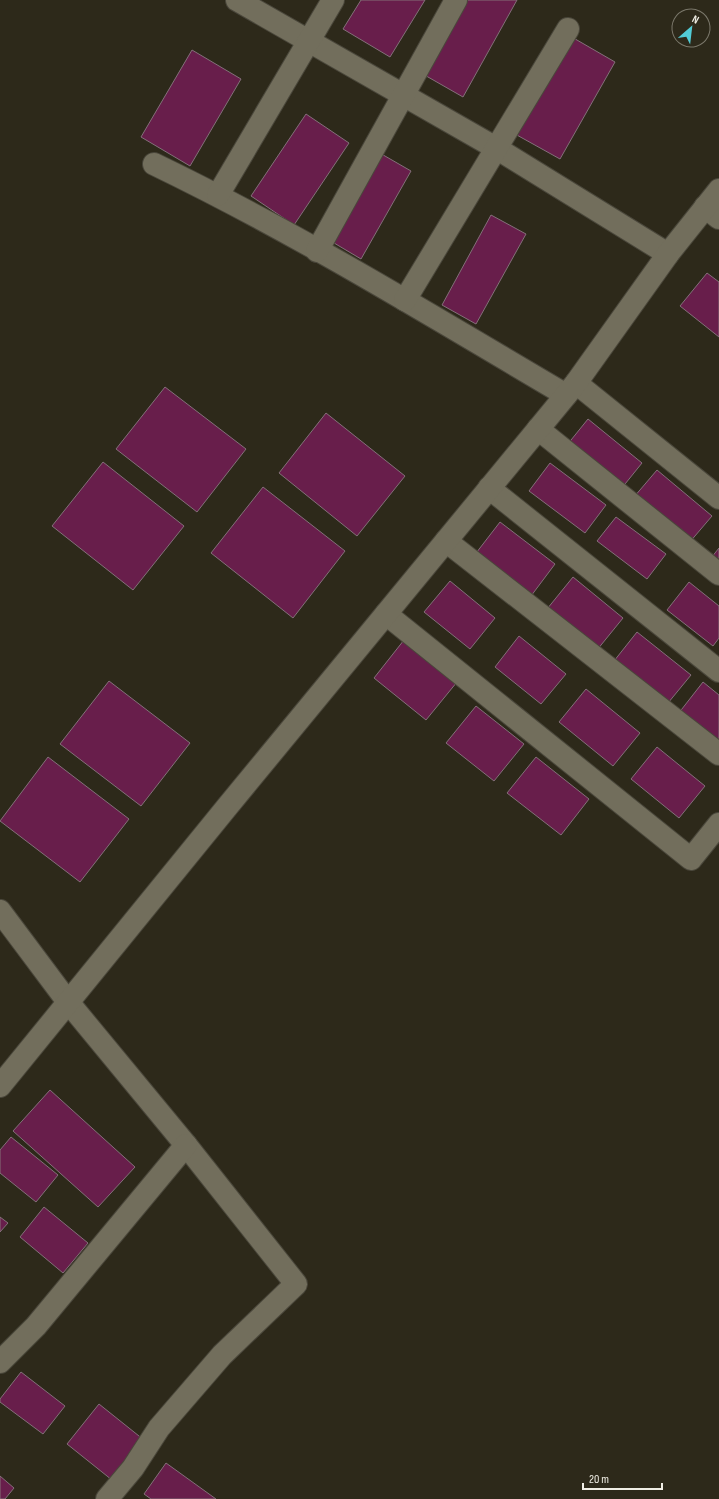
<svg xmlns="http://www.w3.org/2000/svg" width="719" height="1499" viewBox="0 0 719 1499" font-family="'Sofia Sans Condensed',sans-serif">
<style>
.building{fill:#681e4b;stroke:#837079}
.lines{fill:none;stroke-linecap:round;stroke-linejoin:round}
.minor-casing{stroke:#4a473b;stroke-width:24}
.tertiary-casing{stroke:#4a473b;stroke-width:24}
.minor{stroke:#726e5c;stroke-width:22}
.tertiary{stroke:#726e5c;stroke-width:22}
</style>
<rect width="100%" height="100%" fill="#2d291a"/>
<g class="building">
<path d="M 361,0 L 425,0 L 390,57 L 343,29 Z"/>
<path d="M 462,0 L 517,0 L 463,97 L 421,73 Z"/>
<path d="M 570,36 L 615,62 L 560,159 L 515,134 Z"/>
<path d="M 192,50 L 241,79 L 190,166 L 141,137 Z"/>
<path d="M 306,114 L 349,143 L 294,225 L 251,196 Z"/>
<path d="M 378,152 L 411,171 L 361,259 L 329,240 Z"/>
<path d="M 491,215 L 526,234 L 476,324 L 442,305 Z"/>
<path d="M 707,273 L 719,282 L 719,337 L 680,306 Z"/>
<path d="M 165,387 L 246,449 L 197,512 L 116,449 Z"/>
<path d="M 326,413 L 405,476 L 357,536 L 279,473 Z"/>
<path d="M 588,419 L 642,463 L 621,489 L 567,445 Z"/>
<path d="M 103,462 L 184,526 L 133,590 L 52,526 Z"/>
<path d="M 550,463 L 606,505 L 585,533 L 529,491 Z"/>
<path d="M 657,470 L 712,516 L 689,543 L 634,497 Z"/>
<path d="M 263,487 L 345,551 L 293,618 L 211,553 Z"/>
<path d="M 616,517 L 666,554 L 647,579 L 597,541 Z"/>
<path d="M 500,522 L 555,564 L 528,600 L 473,557 Z"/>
<path d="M 719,548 L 719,565 L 711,558 Z"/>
<path d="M 573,577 L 623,618 L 597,650 L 547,609 Z"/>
<path d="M 450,581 L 495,618 L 470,649 L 424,612 Z"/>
<path d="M 689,582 L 719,606 L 719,638 L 713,646 L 667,610 Z"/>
<path d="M 637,632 L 691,675 L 668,703 L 614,661 Z"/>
<path d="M 519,636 L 566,674 L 541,704 L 495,667 Z"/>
<path d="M 404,640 L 457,682 L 426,720 L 374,678 Z"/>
<path d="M 109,681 L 190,743 L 141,806 L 60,744 Z"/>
<path d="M 703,682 L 719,695 L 719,746 L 678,714 Z"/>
<path d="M 586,689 L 640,733 L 613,766 L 559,722 Z"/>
<path d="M 476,706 L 524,744 L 494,781 L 446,743 Z"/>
<path d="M 657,747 L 705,786 L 679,818 L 631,779 Z"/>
<path d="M 48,757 L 129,819 L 80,882 L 0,821 Z"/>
<path d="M 536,757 L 589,799 L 561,835 L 507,793 Z"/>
<path d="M 50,1090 L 135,1167 L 98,1207 L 13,1131 Z"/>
<path d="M 11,1137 L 58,1175 L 36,1202 L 0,1173 L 0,1150 Z"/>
<path d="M 44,1207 L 88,1243 L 63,1273 L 20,1237 Z"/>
<path d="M 0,1217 L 8,1223 L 0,1232 Z"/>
<path d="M 21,1372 L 65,1406 L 43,1434 L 0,1402 L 0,1399 Z"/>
<path d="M 99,1404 L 144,1440 L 112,1480 L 67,1444 Z"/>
<path d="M 166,1463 L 216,1499 L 151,1499 L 144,1494 Z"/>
<path d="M 0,1476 L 14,1488 L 5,1499 L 0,1499 Z"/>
</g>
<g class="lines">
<g class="minor-casing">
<g id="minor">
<path d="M 237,0 L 496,148 L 668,254"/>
<path d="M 154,164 C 295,232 430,315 566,395"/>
<path d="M 218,195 L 333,0"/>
<path d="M 705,207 L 719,218"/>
<path d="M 317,251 L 456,0"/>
<path d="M 405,300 L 568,29"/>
<path d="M 576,383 L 719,498"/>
<path d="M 538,429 L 719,574"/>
<path d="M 489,488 L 719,671"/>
<path d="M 446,541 L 719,754"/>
<path d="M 386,614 L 691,859 L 719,824"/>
<path d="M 0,911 L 68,1002 L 186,1145 L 296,1284 L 222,1355 L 159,1428 L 133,1468 L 107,1499"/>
<path d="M 0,1362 L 36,1326 L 186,1145"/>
</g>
</g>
<g class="tertiary-casing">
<path id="tertiary" d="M 0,1086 L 227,807 L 576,383 L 668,254 L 719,190"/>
</g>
<use href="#minor" class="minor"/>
<use href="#tertiary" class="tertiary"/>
</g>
<g transform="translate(691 28) rotate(28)"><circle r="19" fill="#2d291a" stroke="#7b786b"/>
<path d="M0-3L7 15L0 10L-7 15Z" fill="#52ccd6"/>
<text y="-6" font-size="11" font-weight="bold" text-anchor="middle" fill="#f0eee5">N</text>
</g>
<path d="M583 1483v6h79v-6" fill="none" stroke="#f0eee5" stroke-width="2"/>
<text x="589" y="1483" font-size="12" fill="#f0eee5" stroke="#2d291a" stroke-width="3" paint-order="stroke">20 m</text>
</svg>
